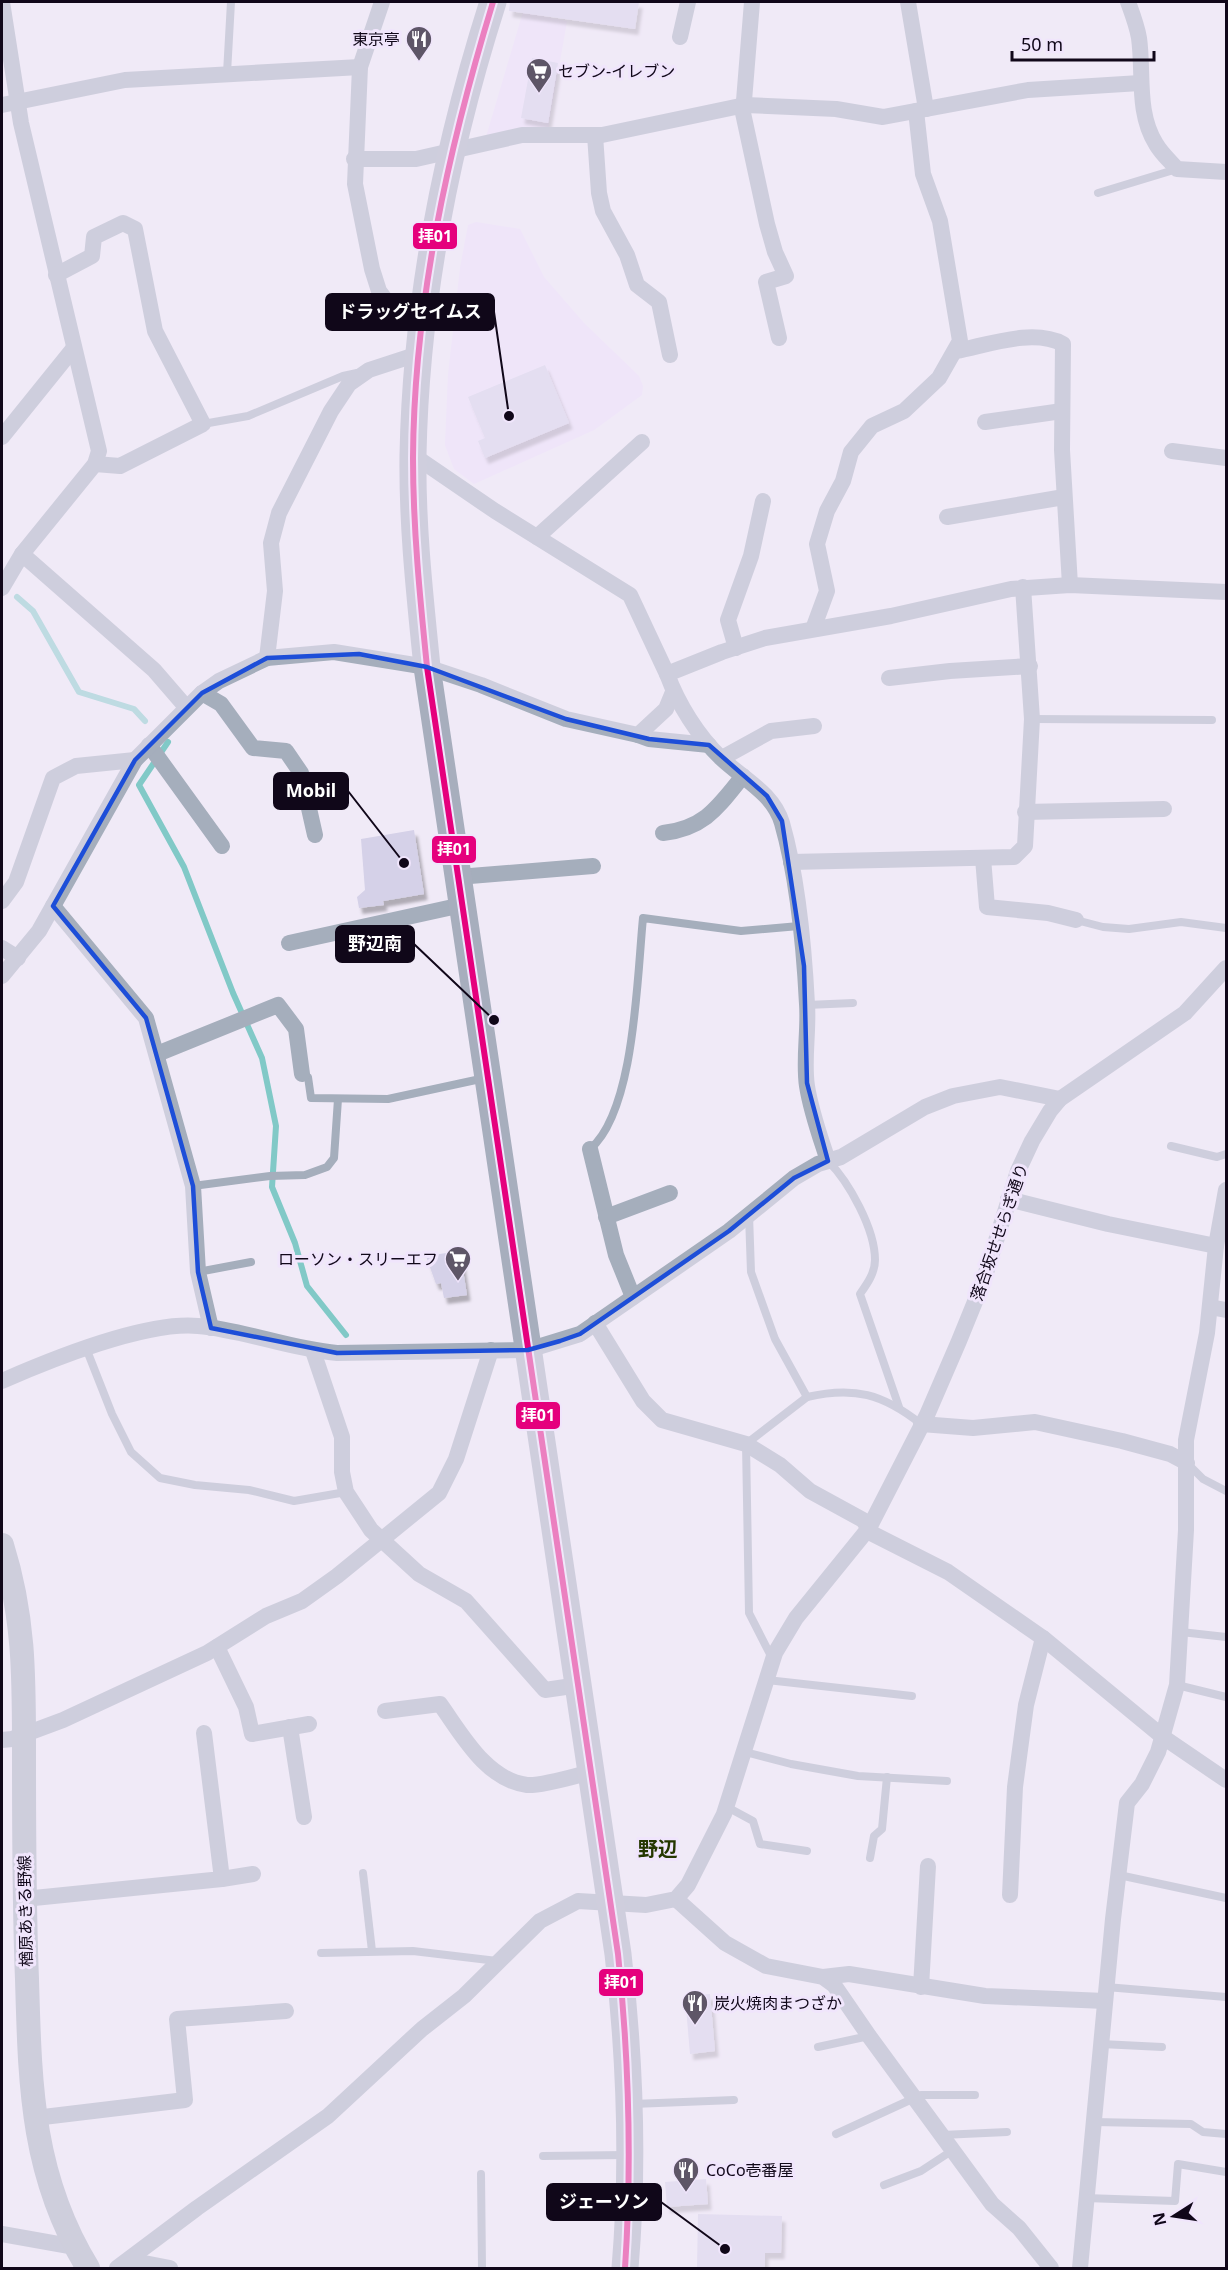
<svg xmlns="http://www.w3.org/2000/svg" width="1228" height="2270" viewBox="0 0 1228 2270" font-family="'Noto Sans','Noto Sans JP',sans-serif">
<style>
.built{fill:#ede0fb}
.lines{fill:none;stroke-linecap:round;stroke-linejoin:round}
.stream{stroke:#81c9c7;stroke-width:6}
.building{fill:#d5d1e8;filter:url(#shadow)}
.lane{stroke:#a5aebc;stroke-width:8}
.street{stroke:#a5aebc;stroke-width:16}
.secondary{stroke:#a4adbb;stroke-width:24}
.primary{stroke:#a7aebd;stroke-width:27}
.bus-1-casing{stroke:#f0e5fc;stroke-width:10}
.bus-1{stroke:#e5007d;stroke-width:6}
.marked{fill:none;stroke:#1d4ed8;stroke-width:4.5;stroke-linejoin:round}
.labels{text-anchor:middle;stroke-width:6;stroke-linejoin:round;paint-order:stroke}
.poi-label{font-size:16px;fill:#100719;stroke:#f0e5fc;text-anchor:start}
.street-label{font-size:16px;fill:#100719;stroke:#f0e5fc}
.quarter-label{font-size:20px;font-weight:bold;fill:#253700;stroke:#f0e5fc}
.leader{fill:none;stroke:#100719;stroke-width:2}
.callout-dot{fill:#100719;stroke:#f0e5fc;stroke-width:2}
.callout{fill:#100719;stroke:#100719;stroke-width:2}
.callout-label{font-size:18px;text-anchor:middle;font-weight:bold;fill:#fff}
.line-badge{stroke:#f0e5fc;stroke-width:2}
.badge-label{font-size:16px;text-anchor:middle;font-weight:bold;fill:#fff}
</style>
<defs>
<filter id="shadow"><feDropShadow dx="3.5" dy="6" stdDeviation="1.5" flood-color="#0004"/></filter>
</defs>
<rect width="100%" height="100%" fill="#f0eaf7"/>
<g class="built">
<path d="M 523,12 L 567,21 L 548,129 L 486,137 Z"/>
<path d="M 476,222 L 520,229 L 544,277 L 584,323 L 639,376 L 643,386 L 642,395 L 594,430 L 474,484 L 454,469 L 445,445 L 448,375 L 460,268 L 468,225 Z"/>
</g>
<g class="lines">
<g class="stream">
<path d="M 17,597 L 33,611 L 79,692 L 134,709 L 145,721"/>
<path d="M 168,742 L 139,785 L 184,867 L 233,993 L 262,1058 L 276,1126 L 272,1187 L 295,1243 L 307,1286 L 346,1335"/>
</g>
</g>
<g class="building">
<path d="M 510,2 L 639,2 L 635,29 L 509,11 Z"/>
<path d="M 532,58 L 558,63 L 548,123 L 521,118 Z"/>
<path d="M 545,365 L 569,423 L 485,458 L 478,441 L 485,438 L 468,397 Z"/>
<path d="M 414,830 L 424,894 L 383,901 L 384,905 L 359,908 L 357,897 L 365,890 L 361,839 Z"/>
<path d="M 460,1251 L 467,1295 L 444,1298 L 441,1283 L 436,1284 L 426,1256 Z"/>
<path d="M 710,1994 L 715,2051 L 690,2054 L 685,1996 Z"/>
<path d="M 706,2179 L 708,2204 L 667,2207 L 665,2182 Z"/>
<path d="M 698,2214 L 782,2216 L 781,2253 L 765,2253 L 765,2268 L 697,2268 Z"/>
</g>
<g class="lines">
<g class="lane">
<path d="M 227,73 L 231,2"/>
<path d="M 1098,193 L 1177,169"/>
<path d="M 203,424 L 248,416 L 343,376 L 357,373"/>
<path d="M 1032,719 L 1212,720"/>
<path d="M 1076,920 L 1103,927 L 1129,929 L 1181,922 L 1226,928"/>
<path d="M 807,1005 L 853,1003"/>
<path d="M 302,1074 L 308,1077 L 311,1098 L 388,1099 L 485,1078"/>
<path d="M 1171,1146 L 1217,1157 L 1226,1154"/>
<path d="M 590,1149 C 635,1111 637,977 643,918 L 741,931 L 799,926"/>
<path d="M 828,1161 C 849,1182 875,1229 875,1260 C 875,1273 867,1284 860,1294 L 899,1407"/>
<path d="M 193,1186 L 270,1176 L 305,1175 L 327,1167 L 334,1158 L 338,1099"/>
<path d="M 749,1215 L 751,1272 L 775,1339 L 807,1397 C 854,1386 883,1394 921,1424"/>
<path d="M 198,1272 L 251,1262"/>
<path d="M 86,1348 L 112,1414 L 131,1452 L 160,1478 L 195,1485 L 249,1490 L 294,1501 L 346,1492"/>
<path d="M 1188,1464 L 1203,1479 L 1226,1491"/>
<path d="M 1181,1632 L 1226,1637"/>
<path d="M 772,1658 L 749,1613 L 746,1444 L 807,1397"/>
<path d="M 767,1680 L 912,1696"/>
<path d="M 1177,1685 L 1226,1697"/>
<path d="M 745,1752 L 791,1764 L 858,1776 L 947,1781"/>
<path d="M 727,1807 L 753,1821 L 760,1844 L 807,1851"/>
<path d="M 870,1858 L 874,1836 L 882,1829 L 887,1777"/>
<path d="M 363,1873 L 372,1951"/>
<path d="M 1119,1875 L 1226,1898"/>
<path d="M 321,1953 L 413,1951 L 497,1961"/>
<path d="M 1106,1987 L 1226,1997"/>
<path d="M 1101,2044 L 1162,2047"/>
<path d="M 818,2047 L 869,2036"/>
<path d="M 633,2104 L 734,2100"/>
<path d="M 1095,2122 L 1191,2124 L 1203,2132 L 1226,2134"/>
<path d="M 836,2134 L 921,2095 L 975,2095"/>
<path d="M 942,2135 L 1007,2132"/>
<path d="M 543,2156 L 625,2155"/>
<path d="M 481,2174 L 482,2268"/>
<path d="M 884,2185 L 921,2171 L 953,2150"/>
<path d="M 1085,2198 L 1175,2201 L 1178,2164 L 1226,2172"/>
</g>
<g class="street">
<path d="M 2,2 L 21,123 L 99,451 L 95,464 L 22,554 L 2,588"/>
<path d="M 382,2 L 360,67 L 355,184 L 372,269 L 379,291 L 391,307 L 423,311"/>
<path d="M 752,2 L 743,113 L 767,224 L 775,252 L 786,276 L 766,282 L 779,338"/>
<path d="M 908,2 L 926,109"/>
<path d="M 1128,2 C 1132,13 1137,26 1139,38 C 1144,73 1136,112 1156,144 C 1161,153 1170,161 1177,169 L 1226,172"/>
<path d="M 680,37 L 688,2"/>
<path d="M 2,105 L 125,80 L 360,67"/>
<path d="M 595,135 L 599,193 L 603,211 L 627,255 L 637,285 L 659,302 L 670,355"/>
<path d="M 354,159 L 416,159 L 522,135 L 602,135 L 745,105 L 836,109 L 883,117 L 1028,90 L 1140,83"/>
<path d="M 56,275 L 92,256 L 94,237 L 123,223 L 135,229 L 155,331 L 203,424 L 120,466 L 95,464"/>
<path d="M 956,351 C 988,345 1033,328 1063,344 L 1062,450 L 1070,585"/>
<path d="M 985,422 L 1062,411"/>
<path d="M 2,437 L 73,349"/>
<path d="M 1172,451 L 1226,458"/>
<path d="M 413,455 L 495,511 L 630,595 L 667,674"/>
<path d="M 947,517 L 1064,497"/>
<path d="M 537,537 L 642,442"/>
<path d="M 22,554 L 154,670 L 186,707"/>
<path d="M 813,629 L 827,591 L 817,544 L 827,511 L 843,481 L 851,452 L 872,426 L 904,411 L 939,378 L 960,341 L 940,221 L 923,174 L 916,111"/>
<path d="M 736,648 L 728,620 L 751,556 L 763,501"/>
<path d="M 267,658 L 275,591 L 271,543 L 279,513 L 331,411 L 349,384 L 369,370 L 418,354"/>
<path d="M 889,678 L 950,671 L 1030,666"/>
<path d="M 202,693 L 221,704 L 253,748 L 286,751 L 301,773 L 315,835"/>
<path d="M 638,735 L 649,739 L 709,745"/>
<path d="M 149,745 L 222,846"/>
<path d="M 722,758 L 771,731 L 814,726"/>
<path d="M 1025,812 L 1164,809"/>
<path d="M 663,833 C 705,828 718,807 743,776"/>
<path d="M 983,858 L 987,907 L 1048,913 L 1076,920"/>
<path d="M 791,862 L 1014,857 L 1025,846 L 1032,719 L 1023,587"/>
<path d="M 458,877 L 593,866"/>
<path d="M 2,901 L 16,882 L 53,778 L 76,766 L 135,760"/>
<path d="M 53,906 L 146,1018 L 193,1186 L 198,1272 L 211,1328"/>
<path d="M 289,943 L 462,905"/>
<path d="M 2,948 L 18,958"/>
<path d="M 2,976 L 39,931 L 135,760 L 202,693 L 219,681 L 267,658 L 334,652 L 427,667 L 481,685 L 566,719 L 638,735 L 666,709 L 673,692"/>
<path d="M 157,1054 L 278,1005 L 296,1029 L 302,1074"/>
<path d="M 590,1149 L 616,1255 L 633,1297"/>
<path d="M 828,1161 C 820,1136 811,1112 807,1086 C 803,1060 809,1031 807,1004 C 804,946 798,879 782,823 C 773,793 743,779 721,758 C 698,736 678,704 667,674 L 722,652 L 765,638 L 891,616 L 1011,589 L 1070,585 L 1226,592"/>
<path d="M 1008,1199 L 1108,1224 L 1216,1246"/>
<path d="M 606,1217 L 670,1193"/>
<path d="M 1210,1307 L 1226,1310"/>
<path d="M 595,1323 L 643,1401 L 662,1420 L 746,1444 L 780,1465 L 810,1491 L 863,1520 L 873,1534 L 948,1572 L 1043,1638 L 1163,1737 L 1226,1780"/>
<path d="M 313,1351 L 342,1437 L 342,1472 L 346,1492 L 371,1530 L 419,1574 L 466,1601 L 545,1690 L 579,1685"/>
<path d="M 2,1381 C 50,1360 146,1321 198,1326 C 245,1330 289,1349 337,1353 L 528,1350 L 580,1334 L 729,1231 L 794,1178 L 818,1164 L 841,1157 L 925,1107 L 953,1096 L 1000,1087 L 1060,1099"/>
<path d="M 921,1424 L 973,1428 L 1035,1422 L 1122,1441 L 1170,1454 L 1187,1463"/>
<path d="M 217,1647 L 246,1707 L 252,1734 L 309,1724"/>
<path d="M 385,1711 L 440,1704 C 461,1733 486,1780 527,1785 C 543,1786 575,1776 591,1772"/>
<path d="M 290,1727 L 304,1817"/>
<path d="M 2,1740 L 12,1739 L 63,1720 L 207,1653 L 266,1616 L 302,1601 L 337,1576 L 439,1493 L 456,1459 L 491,1350"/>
<path d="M 222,1879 L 253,1874"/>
<path d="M 1010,1895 L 1015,1787 L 1026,1705 L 1043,1638"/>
<path d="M 24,1899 L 222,1879 L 204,1733"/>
<path d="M 676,1899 L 725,1943 L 766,1966 L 823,1977 L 834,1985 L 869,2036 L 992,2204 L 1019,2228 L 1051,2268"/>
<path d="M 823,1977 L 849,1974 L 985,1996 L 1105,2001"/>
<path d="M 921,1987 L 928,1866"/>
<path d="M 35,2118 L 185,2100 L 177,2019 L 286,2011"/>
<path d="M 2,2234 L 75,2247"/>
<path d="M 129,2260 L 170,2268"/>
<path d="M 117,2268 L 197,2208 L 328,2116 L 422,2029 L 464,1996 L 540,1921 L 578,1901 L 646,1905 L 676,1899 L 688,1885 L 724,1814 L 775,1653 L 796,1618 L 869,1528 L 927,1415 L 959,1341 L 983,1282 L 1018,1171 L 1032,1141 L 1050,1111 L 1060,1099 L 1185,1013 L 1226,968"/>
<path d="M 1080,2268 L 1113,1919 L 1127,1803 L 1142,1784 L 1158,1752 L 1177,1685 L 1186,1530 L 1186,1440 L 1207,1333 L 1216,1246 L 1226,1190"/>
</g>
<path class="secondary" d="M 2,1545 C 25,1618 24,1680 24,1756 C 24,1830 24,1905 27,1979 C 30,2084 31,2175 88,2268"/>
<path class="primary" d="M 493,2 C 446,149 416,300 413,455 C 412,526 420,597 427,667 L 618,1954 C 630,2059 634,2163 625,2268"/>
<g class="bus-1-casing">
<path id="bus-1" d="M 493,2 C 448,150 414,303 413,458 C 413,528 420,598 427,667 L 618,1954 C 629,2059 632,2163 625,2268"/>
</g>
<use href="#bus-1" class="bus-1"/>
</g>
<path d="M0 0H1228V2270H0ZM 359,654 L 427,667 L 566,719 L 649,739 L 709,745 L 767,796 L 782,821 L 804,966 L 807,1083 L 828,1161 L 794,1178 L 729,1231 L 580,1334 L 560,1341 L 528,1350 L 337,1353 L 211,1328 L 198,1272 L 193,1186 L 146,1018 L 53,906 L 135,760 L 202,693 L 267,658 Z" fill="#f0eaf7" fill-opacity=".55" fill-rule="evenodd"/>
<path class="marked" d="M 359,654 L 427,667 L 566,719 L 649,739 L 709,745 L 767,796 L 782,821 L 804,966 L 807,1083 L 828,1161 L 794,1178 L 729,1231 L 580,1334 L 560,1341 L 528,1350 L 337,1353 L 211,1328 L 198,1272 L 193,1186 L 146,1018 L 53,906 L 135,760 L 202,693 L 267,658 Z"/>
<defs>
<g id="restaurant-pin" transform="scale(1.35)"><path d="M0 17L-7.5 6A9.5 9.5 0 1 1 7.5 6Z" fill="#5e5667" stroke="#f0e5fc"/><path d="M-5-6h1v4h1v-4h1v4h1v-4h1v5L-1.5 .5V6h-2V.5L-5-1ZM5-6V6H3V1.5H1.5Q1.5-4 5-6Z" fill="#fff"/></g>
<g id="supermarket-pin" transform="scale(1.35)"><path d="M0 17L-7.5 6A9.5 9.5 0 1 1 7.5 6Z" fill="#5e5667" stroke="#f0e5fc"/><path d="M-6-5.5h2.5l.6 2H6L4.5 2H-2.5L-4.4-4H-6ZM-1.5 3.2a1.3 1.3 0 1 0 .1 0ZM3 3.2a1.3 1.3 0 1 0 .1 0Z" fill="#fff"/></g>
</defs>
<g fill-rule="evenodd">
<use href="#restaurant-pin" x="419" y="39"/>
<use href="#supermarket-pin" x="539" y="71"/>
<use href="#supermarket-pin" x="458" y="1259"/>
<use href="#restaurant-pin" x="695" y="2003"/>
<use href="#restaurant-pin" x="686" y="2170"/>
</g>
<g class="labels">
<g class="poi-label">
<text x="400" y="45" text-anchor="end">東京亭</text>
<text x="558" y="77">セブン-イレブン</text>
<text x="438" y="1265" text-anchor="end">ローソン・スリーエフ</text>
<text x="714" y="2009">炭火焼肉まつざか</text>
<text x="706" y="2176">CoCo壱番屋</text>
</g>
<g class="street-label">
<text transform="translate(999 1232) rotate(-71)" y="6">落合坂せせらぎ通り</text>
<text transform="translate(25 1911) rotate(-91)" y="6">楢原あきる野線</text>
</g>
<g class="quarter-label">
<text x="658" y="1856">野辺</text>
</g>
</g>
<path class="leader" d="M509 416L494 312M404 863L348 791M494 1020L414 944M725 2249L661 2202"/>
<g class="callout-dot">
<circle cx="509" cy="416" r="6"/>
<circle cx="404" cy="863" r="6"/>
<circle cx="494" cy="1020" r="6"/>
<circle cx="725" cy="2249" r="6"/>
</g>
<g class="callout">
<rect x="326" y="294" width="168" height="36" rx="6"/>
<rect x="274" y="773" width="74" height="36" rx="6"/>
<rect x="336" y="926" width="78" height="36" rx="6"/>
<rect x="547" y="2184" width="114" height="36" rx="6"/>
</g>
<g class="callout-label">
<text x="410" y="318">ドラッグセイムス</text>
<text x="311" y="797">Mobil</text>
<text x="375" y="950">野辺南</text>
<text x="604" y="2208">ジェーソン</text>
</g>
<g class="line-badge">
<rect x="412" y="222" width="46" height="28" rx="6" fill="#e5007d"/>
<rect x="431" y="835" width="46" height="29" rx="6" fill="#e5007d"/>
<rect x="515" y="1401" width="46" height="29" rx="6" fill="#e5007d"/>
<rect x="598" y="1968" width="46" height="29" rx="6" fill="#e5007d"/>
</g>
<g class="badge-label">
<text x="435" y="242">拝01</text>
<text x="454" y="855">拝01</text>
<text x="538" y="1421">拝01</text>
<text x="621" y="1988">拝01</text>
</g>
<rect width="1228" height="2270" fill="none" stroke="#100719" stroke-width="6"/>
<g transform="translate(1174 2216) rotate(258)" stroke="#f0e5fc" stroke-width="4.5" paint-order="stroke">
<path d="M0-4.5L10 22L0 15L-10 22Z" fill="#100719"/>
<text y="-9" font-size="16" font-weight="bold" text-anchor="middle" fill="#100719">N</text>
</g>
<path d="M1012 51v9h142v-9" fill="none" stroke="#100719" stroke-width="3"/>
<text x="1021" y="51" font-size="18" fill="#100719" stroke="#f0e5fc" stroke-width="4.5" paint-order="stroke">50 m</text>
</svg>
